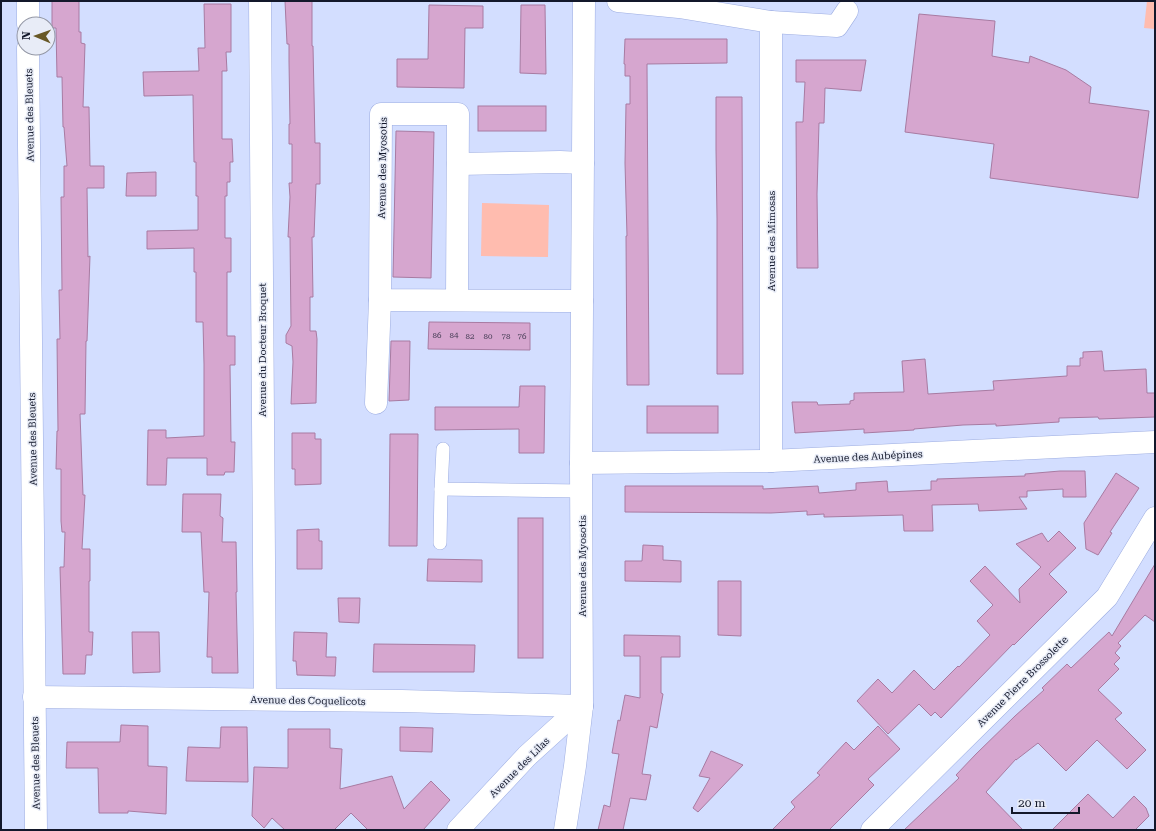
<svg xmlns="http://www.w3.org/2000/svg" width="1156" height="831" viewBox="0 0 1156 831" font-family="'Roboto Serif',serif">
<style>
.green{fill:#ffbcaf}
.building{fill:#d6a6cf;stroke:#a87ba2}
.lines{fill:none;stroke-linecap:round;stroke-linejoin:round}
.service-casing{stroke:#9dade1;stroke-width:14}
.minor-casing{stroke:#9dade1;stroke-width:23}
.service{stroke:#fff;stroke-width:13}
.minor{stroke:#fff;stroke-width:22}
.labels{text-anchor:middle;stroke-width:3;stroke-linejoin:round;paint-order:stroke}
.number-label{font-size:8px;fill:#443c54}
.street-label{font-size:10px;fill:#13182b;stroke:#e8ecf7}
</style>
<rect width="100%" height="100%" fill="#d3deff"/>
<g class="green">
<path d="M 1147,1 L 1155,1 L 1155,29 L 1144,28 Z"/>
<path d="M 482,203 L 549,205 L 548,257 L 481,256 Z"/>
</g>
<g class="building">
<path d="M 52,1 L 79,1 L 79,32 L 81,32 L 81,43 L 85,44 L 83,107 L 89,107 L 90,166 L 104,166 L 104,188 L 87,188 L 88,257 L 90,256 L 87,341 L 86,341 L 85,414 L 80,414 L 83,495 L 85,495 L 82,549 L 90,549 L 90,581 L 89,581 L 89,632 L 93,632 L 92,655 L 86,655 L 85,674 L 63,674 L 60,567 L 64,567 L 65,532 L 62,532 L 61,521 L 61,469 L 56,469 L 57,431 L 58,431 L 57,339 L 60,339 L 59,290 L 62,290 L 61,197 L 64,197 L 64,166 L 67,166 L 64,127 L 63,127 L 62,77 L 57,77 L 56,28 L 52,28 Z"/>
<path d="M 285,1 L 312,1 L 312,46 L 313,46 L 315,143 L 320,143 L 320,184 L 316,184 L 314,237 L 312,237 L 313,297 L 310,297 L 310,331 L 316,331 L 317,339 L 316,403 L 291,404 L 293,362 L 292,346 L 286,343 L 286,335 L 291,326 L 290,237 L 288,237 L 290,197 L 289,183 L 292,183 L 292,144 L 289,144 L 289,124 L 290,124 L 289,61 L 289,44 L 287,44 Z"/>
<path d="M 204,4 L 231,4 L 231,52 L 226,52 L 227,71 L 222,71 L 222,139 L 232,139 L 233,162 L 230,162 L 230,182 L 227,182 L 227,196 L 225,196 L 225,238 L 231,238 L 231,272 L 227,272 L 227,336 L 235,336 L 235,365 L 230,365 L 231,442 L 235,442 L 234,472 L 225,472 L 224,475 L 207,475 L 207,458 L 167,458 L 166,485 L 147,485 L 148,430 L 166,430 L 166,438 L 204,436 L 204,364 L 203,322 L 196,322 L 196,272 L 194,272 L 194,248 L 147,249 L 147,231 L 198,230 L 198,196 L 196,196 L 196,162 L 194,162 L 193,95 L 144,96 L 143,72 L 199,71 L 198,48 L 205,48 Z"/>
<path d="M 429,5 L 483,6 L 483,28 L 465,28 L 464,88 L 397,87 L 397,59 L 428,59 Z"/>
<path d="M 521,5 L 545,5 L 546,74 L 520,73 Z"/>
<path d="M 919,14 L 995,21 L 992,56 L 1029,63 L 1030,56 L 1066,70 L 1091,87 L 1089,103 L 1149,111 L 1138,198 L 990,178 L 994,144 L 905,132 Z"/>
<path d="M 625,39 L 727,39 L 727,63 L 647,64 L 649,385 L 627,385 L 626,236 L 627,236 L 625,163 L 626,104 L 630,104 L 630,76 L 625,76 L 625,64 L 624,64 Z"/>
<path d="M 796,60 L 866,60 L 861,91 L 825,88 L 824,123 L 819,123 L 817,194 L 818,268 L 797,268 L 796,122 L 803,122 L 805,82 L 796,82 Z"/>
<path d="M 716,97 L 742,97 L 743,374 L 717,374 L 717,218 L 716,149 Z"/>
<rect x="478" y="106" width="68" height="25"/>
<path d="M 396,131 L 434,132 L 431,278 L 393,277 Z"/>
<path d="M 156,172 L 156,196 L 126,196 L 127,173 Z"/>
<path d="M 429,322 L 530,323 L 530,350 L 428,349 Z"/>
<path d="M 391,341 L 410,341 L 409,400 L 389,401 Z"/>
<path d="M 1102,351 L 1104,371 L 1146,369 L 1147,393 L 1155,393 L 1155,417 L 1099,419 L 1098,417 L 1059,418 L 1059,422 L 996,426 L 996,424 L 963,425 L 914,429 L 914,430 L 864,433 L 864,429 L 795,433 L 792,402 L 817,402 L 818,405 L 850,404 L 850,401 L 854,400 L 854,393 L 904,392 L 902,361 L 925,359 L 928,394 L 994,390 L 993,381 L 1067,376 L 1067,366 L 1080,366 L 1080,358 L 1083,358 L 1083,352 Z"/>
<path d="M 520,386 L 545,386 L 544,453 L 519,453 L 519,429 L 435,430 L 435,407 L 519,407 Z"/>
<rect x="647" y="406" width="71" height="27"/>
<path d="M 292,433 L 315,433 L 315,439 L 321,439 L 321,484 L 295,485 L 295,469 L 292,469 Z"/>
<path d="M 390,434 L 418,434 L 417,546 L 389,546 Z"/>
<path d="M 1060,471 L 1085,471 L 1086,497 L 1063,497 L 1063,489 L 1027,491 L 1027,497 L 1019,497 L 1027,509 L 979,511 L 978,504 L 932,505 L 933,531 L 904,531 L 903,515 L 824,517 L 824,514 L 807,515 L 807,511 L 771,513 L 625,512 L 625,486 L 763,486 L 763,489 L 818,486 L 819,493 L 856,490 L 856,483 L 887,481 L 888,492 L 931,490 L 931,481 L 937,481 L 937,479 L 1025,476 L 1025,474 Z"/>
<path d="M 1116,473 L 1139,488 L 1110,532 L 1112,533 L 1098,555 L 1086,549 L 1084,523 Z"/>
<path d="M 183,494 L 221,494 L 220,516 L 223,518 L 222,542 L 236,542 L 237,592 L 236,592 L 238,673 L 212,673 L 212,657 L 207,657 L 209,592 L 204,592 L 201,532 L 182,532 Z"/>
<rect x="518" y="518" width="25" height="140"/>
<path d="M 319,529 L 319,541 L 322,541 L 322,569 L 297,569 L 297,530 Z"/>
<path d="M 1059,531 L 1076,548 L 1049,574 L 1067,592 L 1014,645 L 1013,644 L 941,718 L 935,712 L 931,716 L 919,704 L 888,734 L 857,701 L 878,679 L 892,693 L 914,670 L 934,690 L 958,666 L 959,667 L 990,635 L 977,621 L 993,605 L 970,581 L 985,566 L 1020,603 L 1019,589 L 1041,567 L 1016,544 L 1042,533 L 1048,542 Z"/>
<path d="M 643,545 L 663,546 L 663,560 L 681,561 L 681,582 L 625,581 L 625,561 L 642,561 Z"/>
<path d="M 428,559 L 482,560 L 482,582 L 427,581 Z"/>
<path d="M 1155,564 L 1155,622 L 1145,615 L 1118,643 L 1121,646 L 1115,653 L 1120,658 L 1114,664 L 1119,669 L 1098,690 L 1122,713 L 1115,719 L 1146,750 L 1127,769 L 1097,740 L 1066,771 L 1038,743 L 1016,760 L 1016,759 L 986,792 L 1023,830 L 904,830 L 959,778 L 956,775 L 976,754 L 1015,716 L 1044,690 L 1042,688 L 1067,664 L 1071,668 L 1109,632 L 1112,636 Z"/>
<path d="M 718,581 L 741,581 L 741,636 L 718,635 Z"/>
<path d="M 338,598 L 360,598 L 359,623 L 339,622 Z"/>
<path d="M 132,632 L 159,632 L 160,672 L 133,673 Z"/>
<path d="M 294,632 L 327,633 L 326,657 L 336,657 L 335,676 L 297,675 L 296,661 L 293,661 Z"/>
<path d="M 624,635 L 680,636 L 680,657 L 661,657 L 661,693 L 663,694 L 657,728 L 650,726 L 642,774 L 651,775 L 646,800 L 630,798 L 623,830 L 598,830 L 604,805 L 610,807 L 619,754 L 612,753 L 618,720 L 620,721 L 625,695 L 640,698 L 640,656 L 624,656 Z"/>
<path d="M 374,644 L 475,645 L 474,672 L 373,672 Z"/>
<path d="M 121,725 L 148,726 L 148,766 L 167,767 L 166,814 L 128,811 L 128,813 L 99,813 L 98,768 L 66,768 L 67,742 L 120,742 Z"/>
<path d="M 878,726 L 900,749 L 868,779 L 874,785 L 829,830 L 772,830 L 795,807 L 791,802 L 820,775 L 817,773 L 846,742 L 854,750 Z"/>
<path d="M 221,727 L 247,727 L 248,782 L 186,781 L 188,747 L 220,748 Z"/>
<path d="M 400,727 L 433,728 L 432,752 L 400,751 Z"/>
<path d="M 288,729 L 330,729 L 330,748 L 342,749 L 340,789 L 392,776 L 404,809 L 431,781 L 450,800 L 423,830 L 368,830 L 351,813 L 334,830 L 285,830 L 272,818 L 264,828 L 252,816 L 254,767 L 288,768 Z"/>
<path d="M 711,751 L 743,765 L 698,812 L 693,808 L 710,778 L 699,776 Z"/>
<path d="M 1088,794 L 1113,818 L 1134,796 L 1146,808 L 1149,816 L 1135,830 L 1052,830 Z"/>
</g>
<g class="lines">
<g class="service-casing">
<g id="service">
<path d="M 443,449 L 441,489 L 581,491"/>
<path d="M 440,543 L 441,489"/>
</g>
</g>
<g class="minor-casing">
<g id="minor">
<path d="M 28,1 L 28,24"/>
<path d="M 260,1 L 265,699"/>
<path d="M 618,1 L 679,7 L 771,22 L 837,26 L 847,11"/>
<path d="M 28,48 L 36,830"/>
<path d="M 458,164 L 560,162 L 583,163"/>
<path d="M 457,300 L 458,114 L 381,114 L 380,300 L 560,301 L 582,301"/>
<path d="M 376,403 L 380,300"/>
<path d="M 771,461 L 771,22"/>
<path d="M 581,463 L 771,461 L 1155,442"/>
<path d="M 34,697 L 402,701 L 582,706"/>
<path d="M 458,830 L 527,756 L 582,706"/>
<path d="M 565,830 L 575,766 L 582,706 L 581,463 L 584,1"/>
<path d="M 872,830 L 1107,597 L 1155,518"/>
</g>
</g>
<use href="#service" class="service"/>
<use href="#minor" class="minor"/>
</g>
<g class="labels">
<g class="number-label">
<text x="437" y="338">86</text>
<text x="454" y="338">84</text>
<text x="470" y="339">82</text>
<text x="488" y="339">80</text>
<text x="506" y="339">78</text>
<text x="522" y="339">76</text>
</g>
<g class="street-label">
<text transform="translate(29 115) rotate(-91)" y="4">Avenue des Bleuets</text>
<text transform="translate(382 168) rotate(-89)" y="4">Avenue des Myosotis</text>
<text transform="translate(771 241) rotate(-90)" y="4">Avenue des Mimosas</text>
<text transform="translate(262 350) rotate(-90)" y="4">Avenue du Docteur Broquet</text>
<text transform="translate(32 439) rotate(-91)" y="4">Avenue des Bleuets</text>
<text transform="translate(868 456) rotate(-3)" y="4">Avenue des Aubépines</text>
<text transform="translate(582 566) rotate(-90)" y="4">Avenue des Myosotis</text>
<text transform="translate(1022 681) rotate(-45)" y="4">Avenue Pierre Brossolette</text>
<text transform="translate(308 700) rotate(1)" y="4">Avenue des Coquelicots</text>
<text transform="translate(35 763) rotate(-91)" y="4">Avenue des Bleuets</text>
<text transform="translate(519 767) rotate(-45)" y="4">Avenue des Lilas</text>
</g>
</g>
<rect width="1156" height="831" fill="none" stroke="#13182b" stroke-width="4"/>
<g transform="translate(36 36) rotate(272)"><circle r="19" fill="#e8ecf7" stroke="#9397a5"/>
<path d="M0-3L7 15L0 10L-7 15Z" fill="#685826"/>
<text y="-6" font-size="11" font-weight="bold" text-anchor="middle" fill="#13182b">N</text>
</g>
<path d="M1012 807v6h67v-6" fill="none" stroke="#13182b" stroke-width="2"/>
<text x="1018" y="807" font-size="12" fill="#13182b" stroke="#e8ecf7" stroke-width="3" paint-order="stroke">20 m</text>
</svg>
